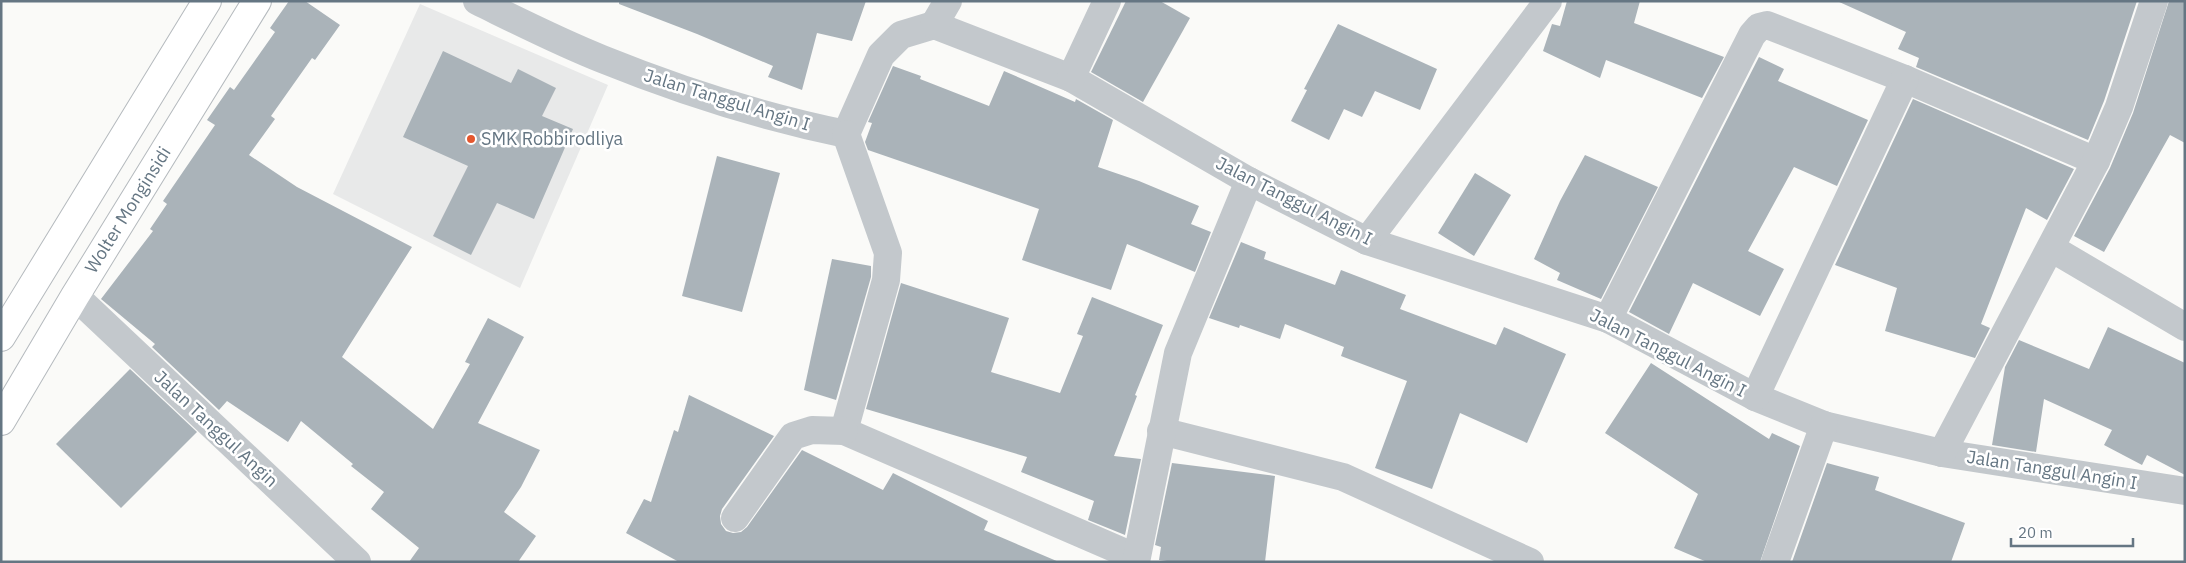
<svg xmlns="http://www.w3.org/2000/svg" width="2186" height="563" viewBox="0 0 2186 563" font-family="'IBM Plex Sans',sans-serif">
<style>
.built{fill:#e8e9e9}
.building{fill:#aab3b9}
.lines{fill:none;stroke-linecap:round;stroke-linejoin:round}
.major-casing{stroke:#b5babe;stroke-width:30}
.minor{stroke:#c3c8cc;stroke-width:28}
.major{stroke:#fff;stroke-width:28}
.poi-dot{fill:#e4572e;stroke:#fff;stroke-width:2}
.labels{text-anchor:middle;stroke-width:5;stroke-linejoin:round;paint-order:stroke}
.street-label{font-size:18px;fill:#657683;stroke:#fff}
.poi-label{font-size:18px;fill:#657683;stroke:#fff;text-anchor:start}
</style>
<rect width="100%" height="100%" fill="#fafaf8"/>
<path class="built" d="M 420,4 L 608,85 L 520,288 L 333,194 Z"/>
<g class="building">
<path d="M 289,1 L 305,1 L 340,25 L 315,60 L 312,58 L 271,116 L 275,119 L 249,155 L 297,187 L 412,247 L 342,357 L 433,429 L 470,364 L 465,362 L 488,318 L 524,337 L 478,423 L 540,450 L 521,487 L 504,512 L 536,536 L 518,562 L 409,562 L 419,548 L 371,509 L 384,492 L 351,466 L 353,464 L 301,421 L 288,442 L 227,401 L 219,410 L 152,347 L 155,344 L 101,299 L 153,231 L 150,229 L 167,204 L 163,201 L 215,125 L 207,120 L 230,87 L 234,90 L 275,32 L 270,28 Z"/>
<path d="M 619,1 L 866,1 L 852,41 L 817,33 L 802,90 L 768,77 L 773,66 L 697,34 L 619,4 Z"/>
<path d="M 1126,1 L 1160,1 L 1190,18 L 1143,102 L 1091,72 Z"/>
<path d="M 1567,1 L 1640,1 L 1634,23 L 1724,57 L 1702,98 L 1606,60 L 1600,78 L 1543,51 L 1552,24 L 1560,26 Z"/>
<path d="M 1837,1 L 2137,1 L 2104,101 L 2088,140 L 1916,67 L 1919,58 L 1898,49 L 1906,32 Z"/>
<path d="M 2169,1 L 2185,1 L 2185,143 L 2170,135 L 2104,252 L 2074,236 L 2110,168 L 2133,113 Z"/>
<path d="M 1338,24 L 1437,69 L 1420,110 L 1375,91 L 1362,117 L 1344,109 L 1329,140 L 1291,121 L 1307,90 L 1304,89 Z"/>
<path d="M 443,51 L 511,83 L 518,69 L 556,88 L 542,116 L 573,129 L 534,219 L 497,203 L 471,255 L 433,236 L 468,166 L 403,137 Z"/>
<path d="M 1759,57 L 1784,69 L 1778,81 L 1868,120 L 1837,186 L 1794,167 L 1748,251 L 1784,269 L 1760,316 L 1693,283 L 1669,334 L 1629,312 Z"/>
<path d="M 893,66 L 921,76 L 920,79 L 989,106 L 1004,71 L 1075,102 L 1076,99 L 1113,120 L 1098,167 L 1139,181 L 1199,206 L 1191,224 L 1211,232 L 1195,272 L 1127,244 L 1111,290 L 1022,260 L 1039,209 L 868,150 L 865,142 L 872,123 L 868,122 Z"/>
<path d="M 1913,99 L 2074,169 L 2047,220 L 2026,208 L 1981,324 L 1990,328 L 1975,358 L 1885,331 L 1897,288 L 1835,265 Z"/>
<path d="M 1585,155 L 1658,187 L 1601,299 L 1557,280 L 1560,273 L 1534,259 L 1560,201 Z"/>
<path d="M 717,156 L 780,173 L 742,312 L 682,296 Z"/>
<path d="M 1475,173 L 1511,195 L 1474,256 L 1438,233 Z"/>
<path d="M 1241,242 L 1266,252 L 1264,259 L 1335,285 L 1341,270 L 1406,295 L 1400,309 L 1496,345 L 1504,327 L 1566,354 L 1527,443 L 1460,413 L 1432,489 L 1375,468 L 1407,381 L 1341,356 L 1344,347 L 1285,324 L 1280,339 L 1240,325 L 1239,328 L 1209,318 Z"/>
<path d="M 832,259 L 871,266 L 871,277 L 836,400 L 804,390 Z"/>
<path d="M 901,283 L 1009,318 L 991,372 L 1060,393 L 1083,336 L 1077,334 L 1092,297 L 1163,325 L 1135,395 L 1137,396 L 1114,456 L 1141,459 L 1125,535 L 1088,520 L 1094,501 L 1021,472 L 1027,457 L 866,409 Z"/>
<path d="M 2108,327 L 2185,363 L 2185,475 L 2147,455 L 2142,465 L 2104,445 L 2112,430 L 2044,399 L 2036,452 L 1992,445 L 2005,367 L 2019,340 L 2089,369 Z"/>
<path d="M 1651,363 L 1769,439 L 1772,433 L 1800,446 L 1760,562 L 1707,562 L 1674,548 L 1698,494 L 1605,433 Z"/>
<path d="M 130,369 L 197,432 L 121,508 L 56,444 Z"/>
<path d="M 689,395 L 774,436 L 722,509 L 720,516 L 721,524 L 726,531 L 733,533 L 741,532 L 747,527 L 802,450 L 883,490 L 893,473 L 988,521 L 984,530 L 1059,562 L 679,562 L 626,533 L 644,499 L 651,502 L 674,430 L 678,432 Z"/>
<path d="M 1172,463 L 1275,476 L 1265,562 L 1175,562 L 1159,560 L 1161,547 L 1155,545 Z"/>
<path d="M 1827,463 L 1879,477 L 1875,490 L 1965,523 L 1951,562 L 1792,562 Z"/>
</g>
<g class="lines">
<g class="major-casing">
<g id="major">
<path d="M 1,337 L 207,1"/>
<path d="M 1,421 L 75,296 L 257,1"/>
</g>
</g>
<g class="minor">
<path d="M 477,1 C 518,21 559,42 602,59 C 681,91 763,117 846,134 L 881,55 L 901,35 L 934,25 L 1071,78 L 1249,181 L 1367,241 L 1608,319 L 1755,397 L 1824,425 L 1942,453 L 2185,491"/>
<path d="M 934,25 L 948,1"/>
<path d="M 1071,78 L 1107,1"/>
<path d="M 846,134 L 888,253 L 886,280 L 844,431 L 1135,557"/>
<path d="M 1367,241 L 1548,1"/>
<path d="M 2051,248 L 2185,327"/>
<path d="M 75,296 L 357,562"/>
<path d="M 1608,319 L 1752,35 L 1759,27 L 1767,25 L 1905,79 L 2096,161"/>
<path d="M 1755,397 L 1905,79"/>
<path d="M 1161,431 L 1343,477 L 1530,562"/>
<path d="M 1942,453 L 2096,161 L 2119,107 L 2154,1"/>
<path d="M 735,518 L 793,436 L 812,430 L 844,431"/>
<path d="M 1136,562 L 1178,353 L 1249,181"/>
<path d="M 1775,562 L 1824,425"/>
</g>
<use href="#major" class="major"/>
</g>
<circle class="poi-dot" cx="471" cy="139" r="5"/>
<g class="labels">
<g class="street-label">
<text transform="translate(727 100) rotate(17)" y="6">Jalan Tanggul Angin I</text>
<text transform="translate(1294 201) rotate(27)" y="6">Jalan Tanggul Angin I</text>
<text transform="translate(128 210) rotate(-58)" y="6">Wolter Monginsidi</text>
<text transform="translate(1668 353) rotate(27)" y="6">Jalan Tanggul Angin I</text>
<text transform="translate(216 429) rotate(43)" y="6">Jalan Tanggul Angin</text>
<text transform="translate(2052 470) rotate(9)" y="6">Jalan Tanggul Angin I</text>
</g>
<g class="poi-label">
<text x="481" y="145">SMK Robbirodliya</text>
</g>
</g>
<rect width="2186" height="563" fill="none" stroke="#657683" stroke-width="5"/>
<path d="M2011 538v8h122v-8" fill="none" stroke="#657683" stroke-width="2.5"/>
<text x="2018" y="538" font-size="15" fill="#657683" stroke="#ffffff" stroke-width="4" paint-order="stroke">20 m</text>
</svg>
